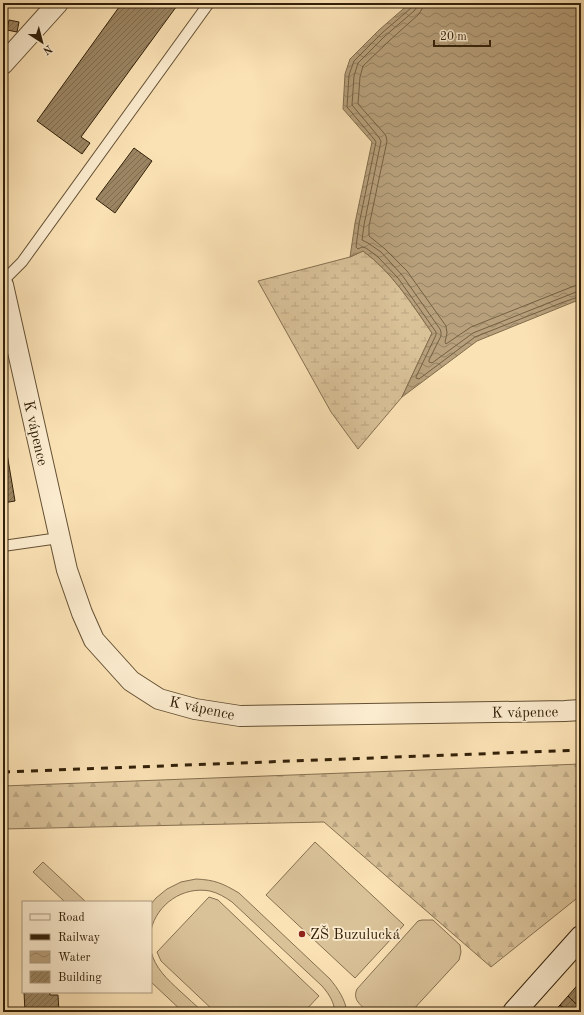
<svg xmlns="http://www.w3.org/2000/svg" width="584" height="1015" viewBox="0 0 584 1015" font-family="'Old Standard TT',serif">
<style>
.grass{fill:#d9c198;stroke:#867050}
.forest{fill:url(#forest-firs);stroke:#867050}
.wetland{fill:url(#wetland-marsh);stroke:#867050}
.water{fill:url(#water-waves);stroke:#826d4d}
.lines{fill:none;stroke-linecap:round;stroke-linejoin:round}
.shore{stroke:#746042;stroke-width:1}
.building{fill:url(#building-hatch);stroke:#322009}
.lane-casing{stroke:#645034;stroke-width:12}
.street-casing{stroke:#645034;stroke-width:22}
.secondary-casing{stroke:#322009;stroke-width:24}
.lane{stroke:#fceccf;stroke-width:10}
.street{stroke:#fceccf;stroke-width:20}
.secondary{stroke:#fceccf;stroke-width:22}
.rail{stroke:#322009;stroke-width:3;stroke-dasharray:7 7;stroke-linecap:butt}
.poi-dot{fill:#8f2418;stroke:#fceccf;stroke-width:1.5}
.labels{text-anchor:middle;stroke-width:3.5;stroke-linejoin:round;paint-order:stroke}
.street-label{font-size:15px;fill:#322009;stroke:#fceccf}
.poi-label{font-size:15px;fill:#322009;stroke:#fceccf;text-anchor:start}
</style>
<defs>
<pattern id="forest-firs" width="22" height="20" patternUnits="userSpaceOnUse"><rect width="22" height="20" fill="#d9c198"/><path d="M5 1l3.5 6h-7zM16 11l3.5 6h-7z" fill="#bba682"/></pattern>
<pattern id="wetland-marsh" width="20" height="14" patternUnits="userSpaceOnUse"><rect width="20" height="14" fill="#d9c198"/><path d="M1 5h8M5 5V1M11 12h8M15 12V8" fill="none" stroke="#bba682"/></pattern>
<pattern id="water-waves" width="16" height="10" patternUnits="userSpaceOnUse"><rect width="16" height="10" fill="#b7a07b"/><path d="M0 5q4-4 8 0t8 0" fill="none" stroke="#958263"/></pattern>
<pattern id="building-hatch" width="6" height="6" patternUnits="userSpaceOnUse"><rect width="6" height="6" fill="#9b8562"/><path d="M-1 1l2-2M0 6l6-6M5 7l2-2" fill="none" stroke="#7f6c4f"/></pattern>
</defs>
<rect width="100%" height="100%" fill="#fbe2b5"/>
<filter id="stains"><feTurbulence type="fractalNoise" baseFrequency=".005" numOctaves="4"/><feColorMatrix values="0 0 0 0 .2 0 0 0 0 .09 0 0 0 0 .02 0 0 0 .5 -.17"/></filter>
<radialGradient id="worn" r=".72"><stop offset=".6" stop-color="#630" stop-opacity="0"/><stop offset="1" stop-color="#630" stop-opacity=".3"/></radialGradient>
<g class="grass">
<path d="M 315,842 L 404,925 L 355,978 L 266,895 Z"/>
<path d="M 43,862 L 86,902 L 65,902 L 33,872 Z"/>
<path d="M 196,879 C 215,880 222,883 239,893 L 330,979 C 338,989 345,999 347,1012 L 335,1012 C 334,1002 329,994 322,986 L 232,902 C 225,897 218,893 210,891 C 183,886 157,904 151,930 L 151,904 L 156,898 L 167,889 L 181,882 Z"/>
<path d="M 209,897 L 218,900 L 319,996 L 304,1012 L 215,1012 L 161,961 L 157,952 Z"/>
<path d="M 422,920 L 433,920 L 460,945 L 461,952 L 459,960 L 411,1012 L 368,1012 C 361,1005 352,1000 357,989 L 418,921 Z"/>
<path d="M 151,951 C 155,968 167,979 180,991 C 188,998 195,1005 203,1012 L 183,1012 L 151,982 Z"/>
</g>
<path class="forest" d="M 581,764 L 581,895 L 491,967 L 324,822 L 3,829 L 3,786 Z"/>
<path class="wetland" d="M 363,251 C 392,272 411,303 432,333 L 402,397 L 358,449 L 331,412 L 258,281 L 350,257 Z"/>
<path class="water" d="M 410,3 L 581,3 L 581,299 L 477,341 L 402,397 L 432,333 C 412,304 392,272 363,251 L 350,257 L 355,223 L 372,142 L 343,109 L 345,74 L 350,59 L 379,30 Z"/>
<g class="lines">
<g class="shore">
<path d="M 412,3 L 411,8 L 382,33 L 354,61 L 349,75 L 347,107 L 374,139 L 376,142 L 359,224 L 356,247 L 358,249 L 362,247 L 366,248 L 378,257 L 398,278 L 436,332 L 436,335 L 416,377 L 416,378 L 419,379 L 475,337 L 561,303 L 581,296"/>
<path d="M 417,3 L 417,7 L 414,11 L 385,36 L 358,63 L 354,76 L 352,105 L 378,136 L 381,141 L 364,225 L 362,240 L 368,243 L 381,252 L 402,275 L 440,329 L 441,332 L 441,336 L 429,360 L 429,362 L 432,363 L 473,333 L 576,292 L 581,291"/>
<path d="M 423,3 L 422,9 L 419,14 L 389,41 L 363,66 L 360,77 L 358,104 L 383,132 L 386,136 L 387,141 L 369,226 L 369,236 L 385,249 L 407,271 L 446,326 L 447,333 L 445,342 L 446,344 L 471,327 L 574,286 L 581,285"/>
</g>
</g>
<g class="building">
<path d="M 122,3 L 179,3 L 81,137 L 90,143 L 82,154 L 37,121 Z"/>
<path d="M 9,20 L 19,22 L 17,32 L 7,30 Z"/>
<path d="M 134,148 L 152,161 L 115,213 L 96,199 Z"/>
<path d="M 3,430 L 15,501 L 3,503 Z"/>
<path d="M 581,981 L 581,1009 L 568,996 Z"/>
<path d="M 24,992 L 50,992 L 50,995 L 58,995 L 59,1012 L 25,1012 Z"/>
<path d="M 568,996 L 581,1009 L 581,1012 L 568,1012 L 560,1005 Z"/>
<path d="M 560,1005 L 568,1012 L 553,1012 Z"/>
</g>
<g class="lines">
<g class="lane-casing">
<g id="lane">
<path d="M 3,281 L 22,262 L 209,3"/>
<path d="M 3,546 L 59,538"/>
</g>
</g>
<g class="street-casing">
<g id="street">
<path d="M 3,64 L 58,3"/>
<path d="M 3,285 L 67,570 L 82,613 L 94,640 L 131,681 L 159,699 L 195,709 L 240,716 L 565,711 L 581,710"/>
</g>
</g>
<g class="secondary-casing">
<path id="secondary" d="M 514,1012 L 581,937"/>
</g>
<use href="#lane" class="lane"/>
<use href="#street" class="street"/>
<use href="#secondary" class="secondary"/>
<path class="rail" d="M 3,772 L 581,750"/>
</g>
<circle class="poi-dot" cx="302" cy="934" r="4"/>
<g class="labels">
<g class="street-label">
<text transform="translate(36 433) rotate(77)" y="5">K vápence</text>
<text transform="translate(202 708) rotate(12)" y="5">K vápence</text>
<text transform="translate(525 712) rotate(-1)" y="5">K vápence</text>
</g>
<g class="poi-label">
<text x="310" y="939">ZŠ Buzulucká</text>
</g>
</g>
<rect width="584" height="1015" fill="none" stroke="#fbe2b5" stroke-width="16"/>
<rect x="4" y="4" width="576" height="1007" fill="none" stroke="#322009" stroke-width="2"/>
<rect x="8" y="8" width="568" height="999" fill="none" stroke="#322009"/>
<rect x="22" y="901" width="130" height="92" fill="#fceccf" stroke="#ab9a80"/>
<rect x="30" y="914" width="20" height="6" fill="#fceccf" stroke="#ab9a80"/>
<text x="58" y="921" font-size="12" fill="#322009">Road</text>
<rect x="30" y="934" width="20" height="6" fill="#322009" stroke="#ab9a80"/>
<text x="58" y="941" font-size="12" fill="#322009">Railway</text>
<rect x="30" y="951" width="20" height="12" fill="url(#water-waves)" stroke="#ab9a80"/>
<text x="58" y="961" font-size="12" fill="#322009">Water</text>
<rect x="30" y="971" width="20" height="12" fill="url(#building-hatch)" stroke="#ab9a80"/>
<text x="58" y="981" font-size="12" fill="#322009">Building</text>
<g transform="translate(42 42) rotate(144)" stroke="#fceccf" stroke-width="3" paint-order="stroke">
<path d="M0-3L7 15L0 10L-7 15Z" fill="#322009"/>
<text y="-6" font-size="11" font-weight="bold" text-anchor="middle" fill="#322009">N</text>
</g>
<path d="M434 40v6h56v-6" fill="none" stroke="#322009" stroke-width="2"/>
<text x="440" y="40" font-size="12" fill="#322009" stroke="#fceccf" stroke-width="3" paint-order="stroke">20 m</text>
<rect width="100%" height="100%" filter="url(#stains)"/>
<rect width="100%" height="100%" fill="url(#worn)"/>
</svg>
